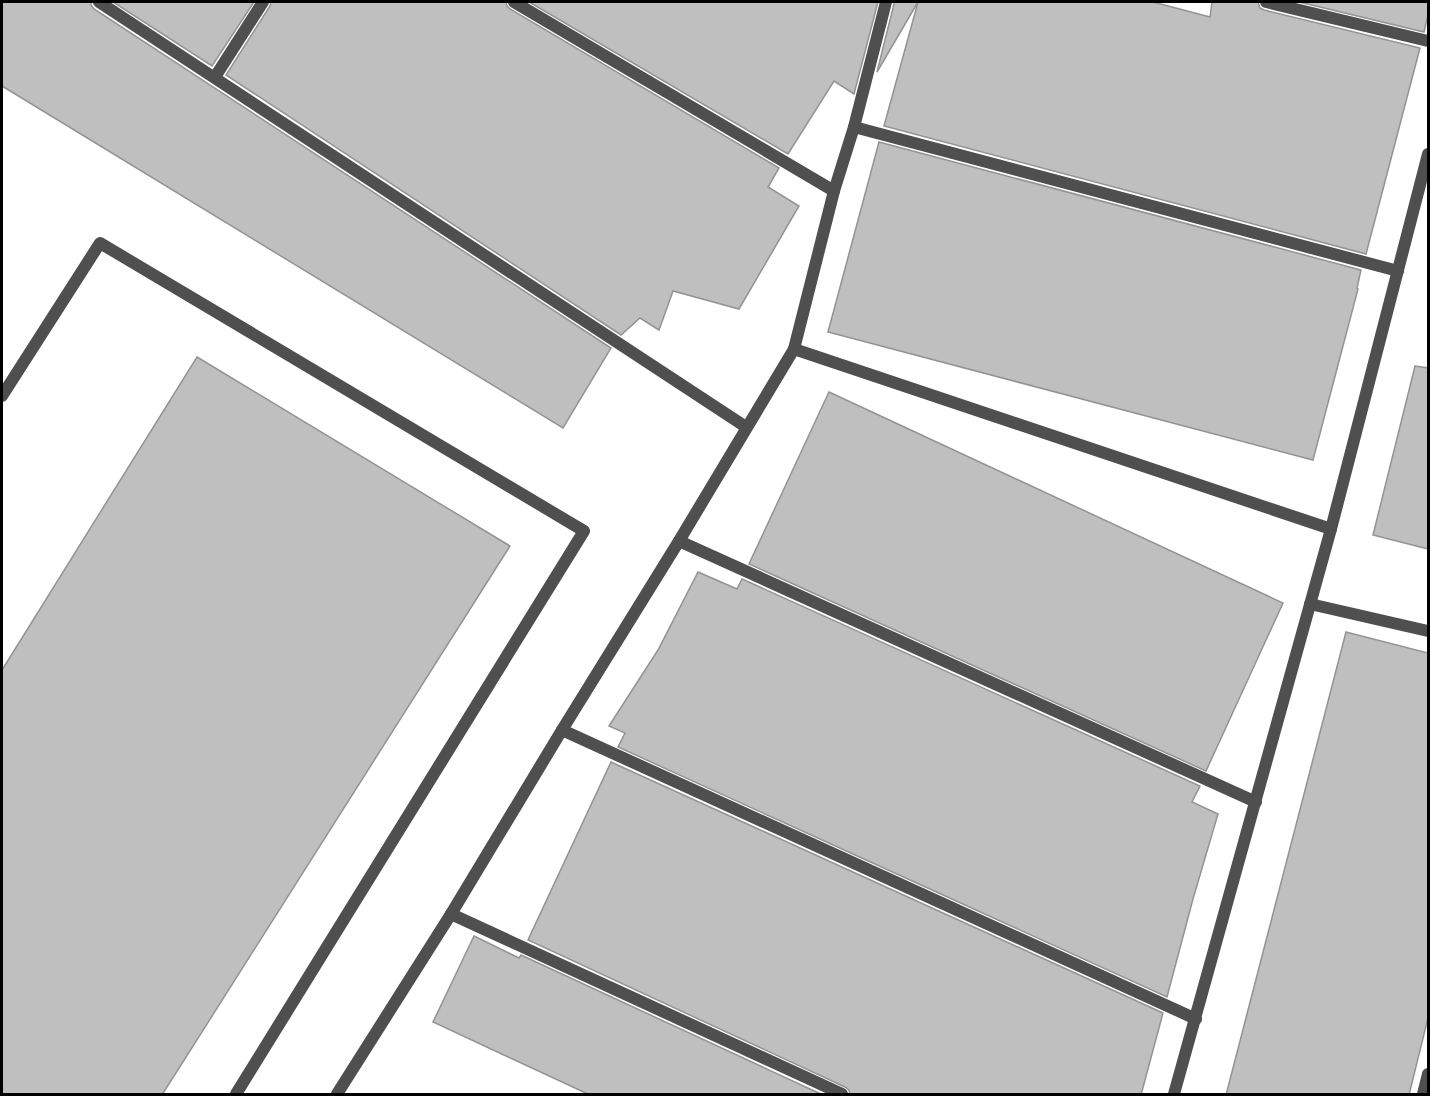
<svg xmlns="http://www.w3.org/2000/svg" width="1430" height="1096" viewBox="0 0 1430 1096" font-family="'Varela Round',sans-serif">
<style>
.building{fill:#bfbfbf;stroke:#939393;stroke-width:1.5}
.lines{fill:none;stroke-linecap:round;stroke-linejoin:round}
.lane{stroke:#4f4f4f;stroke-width:12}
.street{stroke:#4f4f4f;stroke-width:12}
</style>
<rect width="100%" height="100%" fill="#fff"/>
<g class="building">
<path d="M 2,2 L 91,2 L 91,5 L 94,9 L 611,348 L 563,428 L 2,86 Z"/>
<path d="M 113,2 L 254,2 L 212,66 Z"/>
<path d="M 271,2 L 506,2 L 507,6 L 510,9 L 779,168 L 768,187 L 799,206 L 739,309 L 673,291 L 659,330 L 640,318 L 621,335 L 226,75 L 270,6 Z"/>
<path d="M 529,2 L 878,2 L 854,94 L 834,81 L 788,154 Z"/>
<path d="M 894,2 L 918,2 L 877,72 L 894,4 Z"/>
<path d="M 918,2 L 1153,2 L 1210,17 L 1212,2 L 1258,2 L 1260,8 L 1264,10 L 1420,48 L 1366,254 L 884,126 Z"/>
<path d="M 1299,2 L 1428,2 L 1428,15 L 1424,32 Z"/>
<path d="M 879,142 L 1361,270 L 1357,288 L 1358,289 L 1313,460 L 828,332 Z"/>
<path d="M 197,357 L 510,546 L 162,1095 L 2,1095 L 2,670 Z"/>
<path d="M 1415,366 L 1428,368 L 1428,549 L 1373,535 Z"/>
<path d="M 829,392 L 1283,603 L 1206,771 L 749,564 Z"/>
<path d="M 698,572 L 737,589 L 742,579 L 1200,786 L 1192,802 L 1218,814 L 1193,899 L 1167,997 L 618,747 L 625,733 L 609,726 L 658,650 Z"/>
<path d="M 1346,632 L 1428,653 L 1428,1018 L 1409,1095 L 1226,1095 Z"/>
<path d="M 611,762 L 1163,1013 L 1141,1095 L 850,1095 L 849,1090 L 845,1087 L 528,940 Z"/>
<path d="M 474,936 L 519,958 L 521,955 L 823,1095 L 590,1095 L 433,1022 Z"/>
</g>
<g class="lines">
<path class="lane" d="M 2,396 L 100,243 L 584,531 L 236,1094"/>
<g class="street">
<path d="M 99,2 L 746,427"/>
<path d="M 514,2 L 834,191"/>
<path d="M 1266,2 L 1428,41"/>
<path d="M 215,77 L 263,2"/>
<path d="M 854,127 L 1398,271"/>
<path d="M 794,349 L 1331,529"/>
<path d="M 679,541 L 1256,802"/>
<path d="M 1310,604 L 1428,631"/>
<path d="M 562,730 L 1196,1019"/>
<path d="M 451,914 L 842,1094"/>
<path d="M 337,1094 L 451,914 L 562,730 L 679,541 L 794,349 L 834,191 L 854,127 L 886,2"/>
<path d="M 1174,1094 L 1331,529 L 1428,154"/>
<path d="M 1423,1094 L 1428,1074"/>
</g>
</g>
<rect width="1430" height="1096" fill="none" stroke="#000000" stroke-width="6"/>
</svg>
